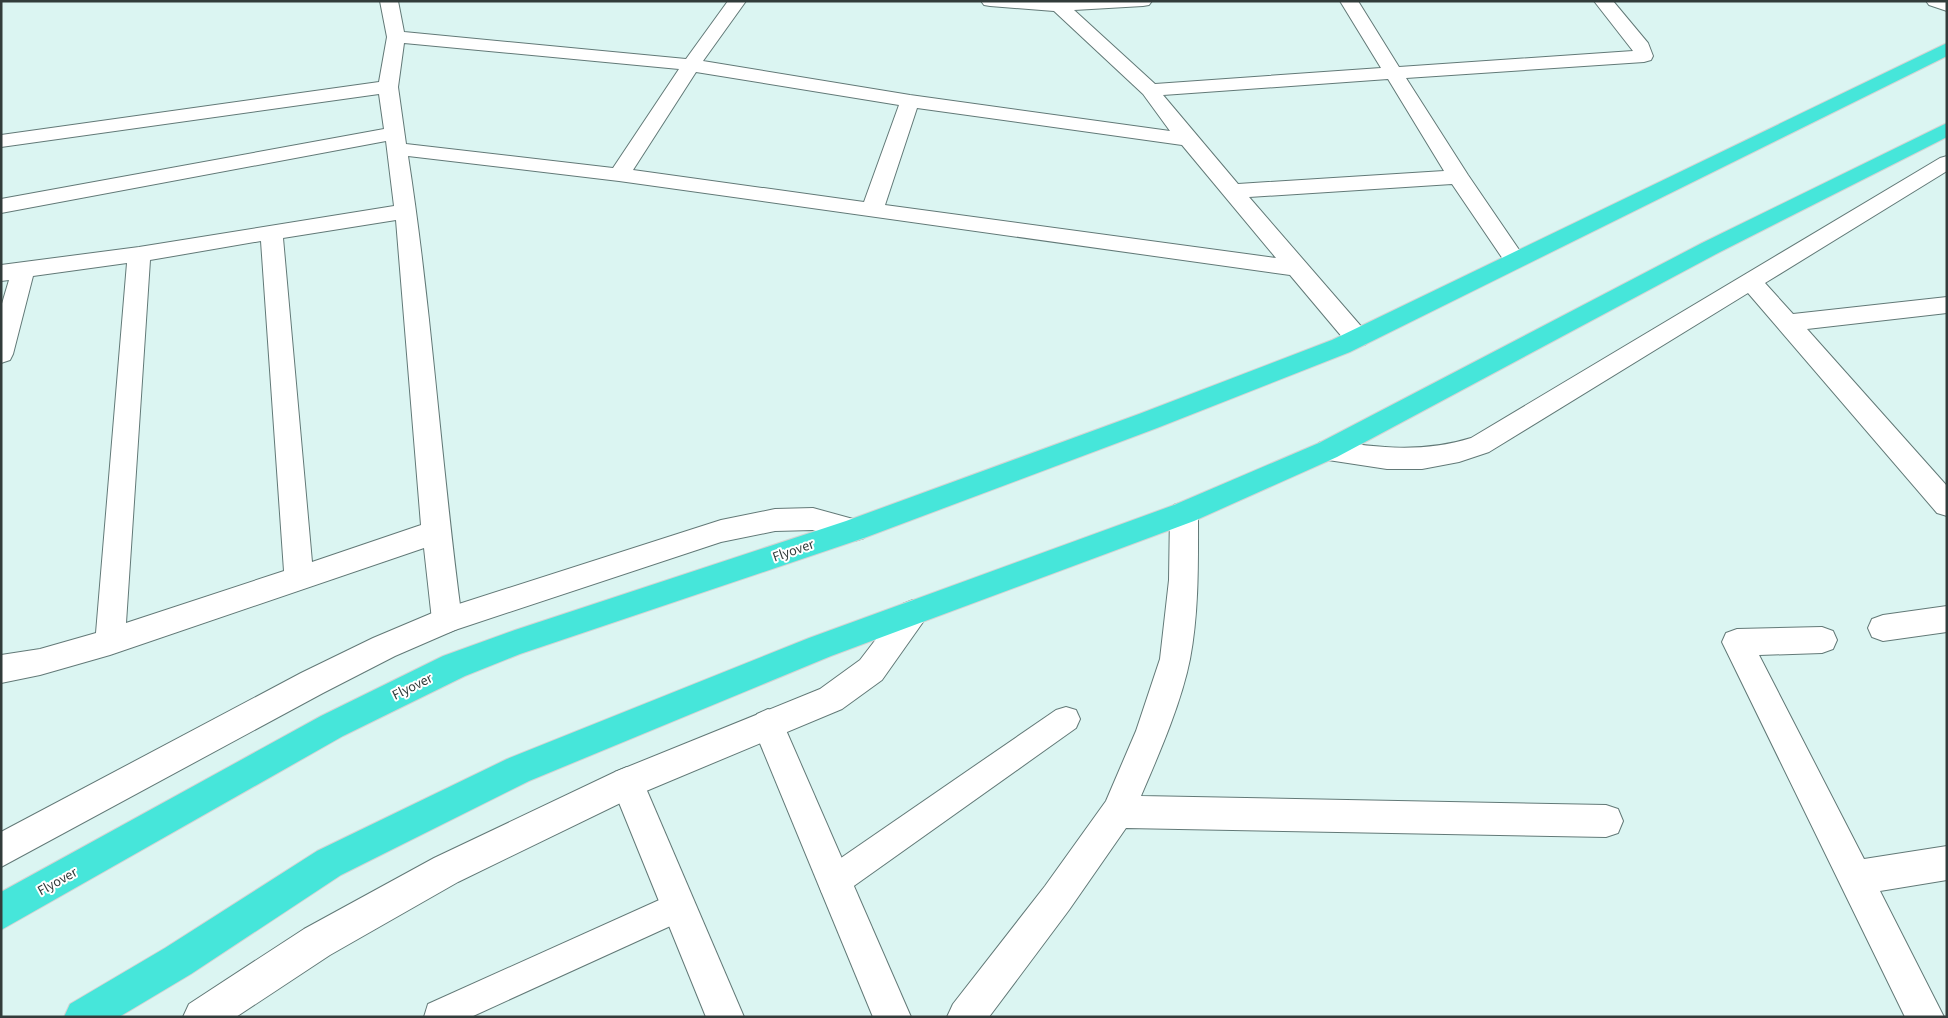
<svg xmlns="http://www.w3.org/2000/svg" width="1948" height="1018" viewBox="0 0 1948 1018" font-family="'Source Sans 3',sans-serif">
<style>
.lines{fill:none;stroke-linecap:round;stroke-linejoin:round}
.lane-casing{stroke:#627977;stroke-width:2}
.street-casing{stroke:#627977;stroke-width:2}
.secondary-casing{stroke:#627977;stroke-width:2}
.highway-casing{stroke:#d2d4d4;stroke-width:2}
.lane{fill:#fff;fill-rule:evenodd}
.street{fill:#fff;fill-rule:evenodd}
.secondary{fill:#fff;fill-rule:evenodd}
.highway{fill:#46e6da;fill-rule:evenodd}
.labels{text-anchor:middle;stroke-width:4;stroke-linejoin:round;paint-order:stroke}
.street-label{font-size:14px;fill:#323c3b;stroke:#fff}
</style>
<rect width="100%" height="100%" fill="#dbf5f2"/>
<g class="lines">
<g class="lane-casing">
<g id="lane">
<path d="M 1066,707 L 1076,710 L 1080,719 L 1076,728 L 844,893 L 833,897 L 822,893 L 818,882 L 822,871 L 1056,710 Z"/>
<path d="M 677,892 L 688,896 L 692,907 L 688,918 L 471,1017 L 424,1017 L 428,1004 Z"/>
</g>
</g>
<g class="street-casing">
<g id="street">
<path d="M 380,1 L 398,1 L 404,32 L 686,59 L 728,1 L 746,1 L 703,61 L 910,95 L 1170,131 L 1143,94 L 1054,11 L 990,6 L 984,5 L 981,1 L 1152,1 L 1149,5 L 1143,6 L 1074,10 L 1155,84 L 1381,68 L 1340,1 L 1358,1 L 1399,67 L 1633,51 L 1594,1 L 1613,1 L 1648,43 L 1653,56 L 1651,60 L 1644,62 L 1406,78 L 1468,175 L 1526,260 L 1523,265 L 1515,267 L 1507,265 L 1452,184 L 1249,197 L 1366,332 L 1369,338 L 1366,344 L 1357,347 L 1348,344 L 1290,275 L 619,181 L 408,156 C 432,310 441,466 462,620 L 457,629 L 447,633 L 437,629 L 432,620 L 424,548 L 110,655 L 40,675 L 1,683 L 1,655 L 40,649 L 96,633 L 127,263 L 33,276 L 13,354 L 10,360 L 1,363 L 1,307 L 9,280 L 1,281 L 1,265 L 139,247 L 394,206 L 386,141 L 1,213 L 1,199 L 384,129 L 379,94 L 1,147 L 1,135 L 379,82 L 387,37 ZM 404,43 L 679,69 L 613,168 L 406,144 L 398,87 ZM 696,72 L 899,105 L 864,202 L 633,170 ZM 1388,79 L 1444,171 L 1238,184 L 1163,95 ZM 917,108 L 1182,145 L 1276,258 L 885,205 ZM 396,220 L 421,525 L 312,562 L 283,238 ZM 261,241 L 284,571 L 126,623 L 150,260 Z"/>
<path d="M 1926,1 L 1947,1 L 1947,11 L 1929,5 Z"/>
<path d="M 1947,156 L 1947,171 L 1765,283 L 1793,314 L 1947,297 L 1947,313 L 1807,329 L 1947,486 L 1947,516 L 1937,513 L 1748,293 L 1489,452 L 1459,462 L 1422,469 L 1387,469 L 1328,460 L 1319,457 L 1315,450 L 1319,443 L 1328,440 C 1377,448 1423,453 1471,438 L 1940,158 Z"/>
<path d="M 1184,502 L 1194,505 L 1198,513 C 1198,561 1199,612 1190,659 C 1181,704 1159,754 1141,796 L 1606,805 L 1618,809 L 1623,821 L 1618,833 L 1606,837 L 1126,828 L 1069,910 L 989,1017 L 947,1017 L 953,1004 L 1045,886 L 1106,801 L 1136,731 L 1160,659 L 1169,580 L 1170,513 L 1174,505 Z"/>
<path d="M 1947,606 L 1947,632 L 1883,641 L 1872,637 L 1868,628 L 1872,619 L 1883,615 Z"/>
<path d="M 1822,627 L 1833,631 L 1837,640 L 1833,649 L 1822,653 L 1759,655 L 1864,859 L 1947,846 L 1947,880 L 1880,891 L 1944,1017 L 1905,1017 L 1722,642 L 1726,633 L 1737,629 Z"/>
<path d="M 768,709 L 779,714 L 911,1017 L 873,1017 L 752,724 L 757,714 Z"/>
<path d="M 627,767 L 639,772 L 744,1017 L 706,1017 L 611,783 L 615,772 Z"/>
</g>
</g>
<g class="secondary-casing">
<g id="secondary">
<path d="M 813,508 L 864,522 L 868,530 L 864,538 L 854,541 L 813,530 L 775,531 L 721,542 L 455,630 L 395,656 L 323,693 L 1,867 L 1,832 L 301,673 L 373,638 L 437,611 L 721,520 L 775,509 Z"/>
<path d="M 913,600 L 923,604 L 928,613 L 923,622 L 882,680 L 842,709 L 639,794 L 458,882 L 330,955 L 236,1017 L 183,1017 L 189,1004 L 304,929 L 434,858 L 615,772 L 820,689 L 860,660 L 903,604 Z"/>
</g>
</g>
<g class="highway-casing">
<g id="highway">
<path d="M 1947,43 L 1947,56 L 1350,352 L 1157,428 L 864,538 L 520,654 L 465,676 L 343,736 L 1,930 L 1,892 L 321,716 L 443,656 L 515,630 L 846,521 L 1139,414 L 1332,340 Z"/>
<path d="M 1947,123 L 1947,137 L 1718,253 L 1337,457 L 1194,521 L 831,656 L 529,781 L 341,875 L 191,974 L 119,1017 L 64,1017 L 70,1004 L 165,948 L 317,851 L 507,759 L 809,638 L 1174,505 L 1319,443 L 1702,243 Z"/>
</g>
</g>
<use href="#lane" class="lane"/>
<use href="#street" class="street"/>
<use href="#secondary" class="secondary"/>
<use href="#highway" class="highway"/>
</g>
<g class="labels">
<g class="street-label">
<text transform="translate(793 550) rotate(-19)" y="5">Flyover</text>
<text transform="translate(412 686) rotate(-26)" y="5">Flyover</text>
<text transform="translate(57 881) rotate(-29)" y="5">Flyover</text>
</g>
</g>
<rect width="1948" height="1018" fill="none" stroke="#323c3b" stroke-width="5"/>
</svg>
